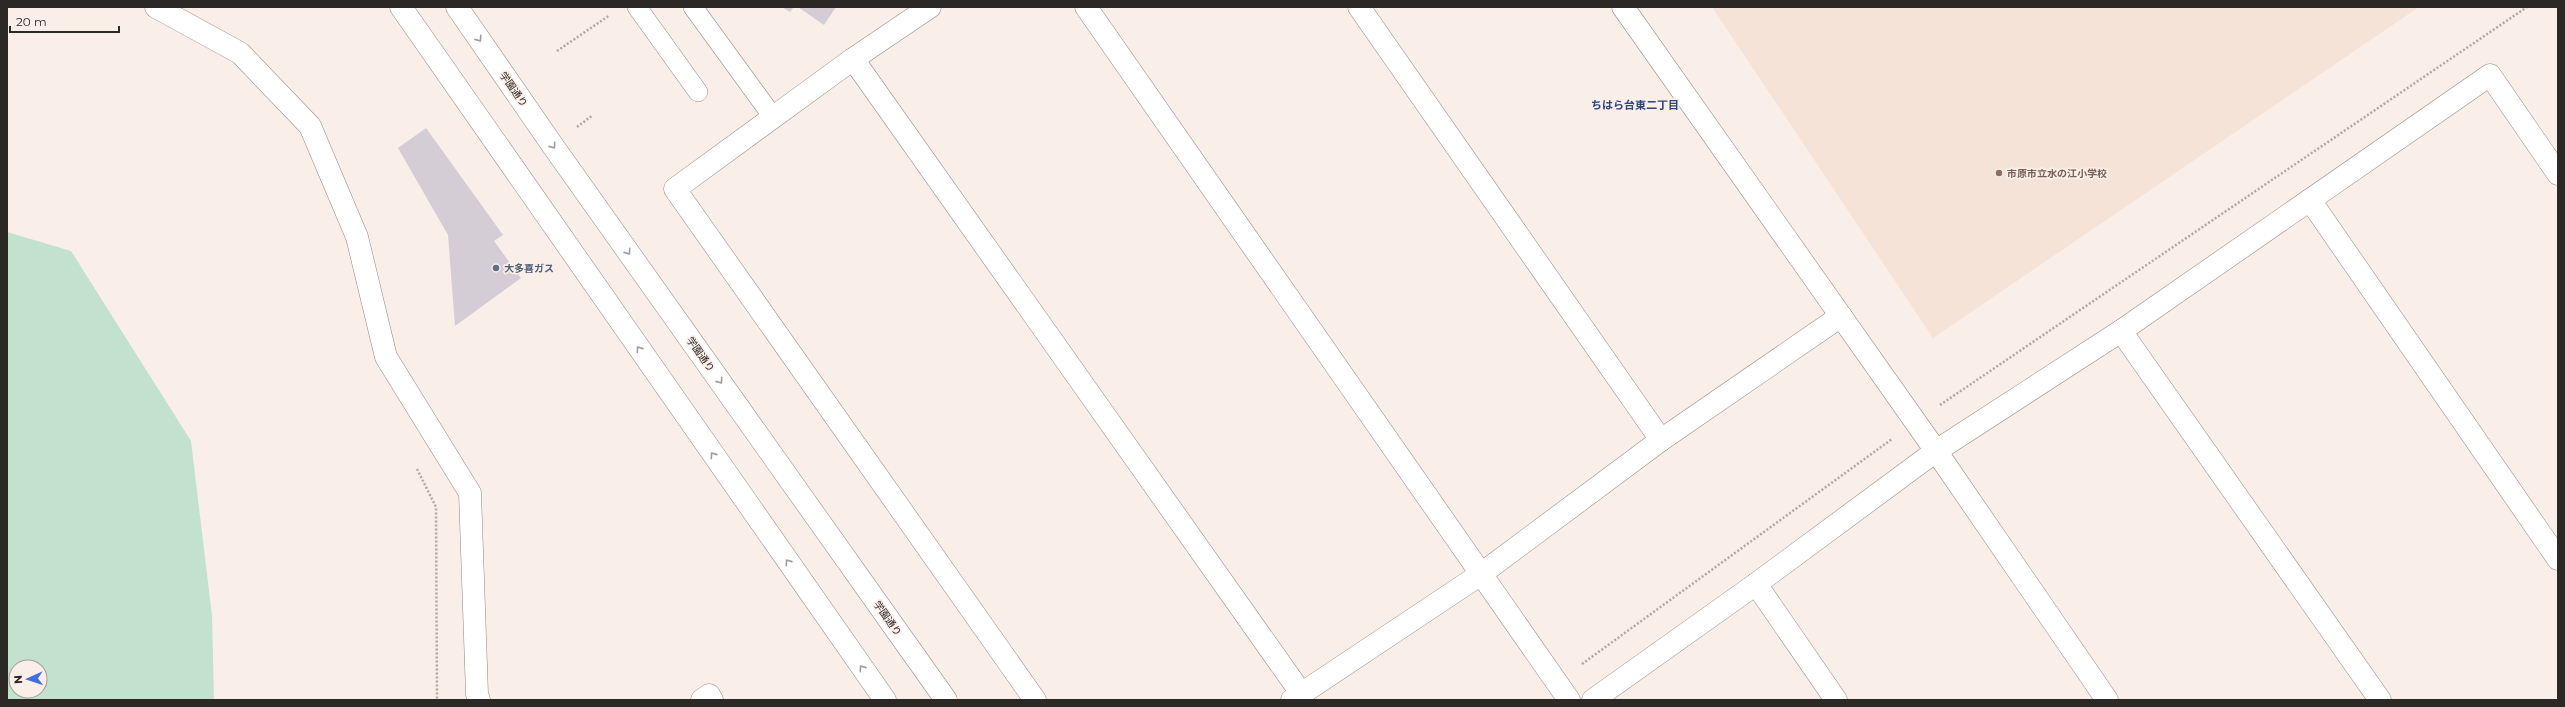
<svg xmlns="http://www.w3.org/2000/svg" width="2565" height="707" viewBox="0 0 2565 707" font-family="Montserrat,'Noto Sans JP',sans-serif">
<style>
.built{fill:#f5e3d8}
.green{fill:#c2e2ce;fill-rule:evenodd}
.building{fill:#d4cdd5}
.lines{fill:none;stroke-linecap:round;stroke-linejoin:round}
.service-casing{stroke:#938983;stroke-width:20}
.minor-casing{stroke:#938983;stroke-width:23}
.tertiary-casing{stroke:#938983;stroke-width:23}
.path{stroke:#b1a8a4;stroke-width:2.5;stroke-dasharray:2 2;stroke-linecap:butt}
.service{stroke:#fff;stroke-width:19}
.minor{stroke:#fff;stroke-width:22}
.tertiary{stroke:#fff;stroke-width:22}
.oneway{stroke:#a09e9d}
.education-dot{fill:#8d6e63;stroke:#f9eee8;stroke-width:1.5}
.service-dot{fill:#5c6f8a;stroke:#f9eee8;stroke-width:1.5}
.labels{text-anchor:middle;stroke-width:3.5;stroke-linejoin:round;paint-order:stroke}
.street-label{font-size:10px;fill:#2c2826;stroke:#f9eee8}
.education-label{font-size:10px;font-weight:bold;fill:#785e54;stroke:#f9eee8;text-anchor:start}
.service-label{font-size:10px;font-weight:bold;fill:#4e5e75;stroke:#f9eee8;text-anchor:start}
.neighbourhood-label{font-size:11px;font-weight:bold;fill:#2e467e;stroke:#f9eee8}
</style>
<rect width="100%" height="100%" fill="#f9eee8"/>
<path class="built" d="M 1712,7 L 2419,7 L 1933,338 Z"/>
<path class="green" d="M 7,232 L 71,251 L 191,441 L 212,616 L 214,700 L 7,700 ZM 16,667 L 40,667 L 40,691 L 16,691 Z"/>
<g class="building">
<path d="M 782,7 L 794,7 L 790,12 Z"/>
<path d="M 798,7 L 836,7 L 824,25 Z"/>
<path d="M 426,128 L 503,235 L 494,241 L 521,278 L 455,326 L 448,235 L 398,148 Z"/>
</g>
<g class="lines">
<g class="service-casing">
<g id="service">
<path d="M 637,7 L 698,92"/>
<path d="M 693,7 L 773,117"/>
</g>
</g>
<g class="minor-casing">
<g id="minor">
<path d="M 156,7 L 240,53 L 310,126 L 357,237 L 386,357 L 470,493 L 477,694 L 479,700"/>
<path d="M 930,7 L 853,59 L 675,189 L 1035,700"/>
<path d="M 1359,7 L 1661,440"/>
<path d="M 1623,7 L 1936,451 L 2107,700"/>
<path d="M 853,59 L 1301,693"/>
<path d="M 2310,200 L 2558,559"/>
<path d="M 1756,584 L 1836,700"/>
<path d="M 702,700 L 709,695 L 712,700"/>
<path d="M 1292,700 L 1481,574 L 1661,440 L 1841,316"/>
<path d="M 1593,700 L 1756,584 L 1936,451 L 2121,331 L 2490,75 L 2558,174"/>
</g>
</g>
<g class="tertiary-casing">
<g id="tertiary">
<path d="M 401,7 L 885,700"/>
<path d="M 457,7 L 553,146 L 946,700"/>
<path d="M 1086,7 L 1569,700"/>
<path d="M 2121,331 L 2380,700"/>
</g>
</g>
<g class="path">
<path d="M 557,51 L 610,15"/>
<path d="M 577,127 L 593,115"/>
<path d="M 1940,405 L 2527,7"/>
<path d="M 417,469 L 436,507 L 437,700"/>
<path d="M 1582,664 L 1892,439"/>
</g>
<use href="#service" class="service"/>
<use href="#minor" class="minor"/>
<use href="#tertiary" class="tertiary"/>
</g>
<defs><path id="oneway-chevron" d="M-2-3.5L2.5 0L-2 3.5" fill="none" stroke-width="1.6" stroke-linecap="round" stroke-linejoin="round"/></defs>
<g class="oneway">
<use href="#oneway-chevron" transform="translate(479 39) rotate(55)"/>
<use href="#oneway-chevron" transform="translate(553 146) rotate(55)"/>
<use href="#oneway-chevron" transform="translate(628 252) rotate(55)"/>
<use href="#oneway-chevron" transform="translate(639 349) rotate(-125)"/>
<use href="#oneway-chevron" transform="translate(720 381) rotate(55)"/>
<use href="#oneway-chevron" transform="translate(713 455) rotate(-125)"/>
<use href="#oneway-chevron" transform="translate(788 562) rotate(-125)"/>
<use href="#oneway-chevron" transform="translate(862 668) rotate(-125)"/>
</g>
<circle class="education-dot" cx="1999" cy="173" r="4"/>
<circle class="service-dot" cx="496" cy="268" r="4"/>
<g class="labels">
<g class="street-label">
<text transform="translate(514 89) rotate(55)" y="4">学園通り</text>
<text transform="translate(701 354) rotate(55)" y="4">学園通り</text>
<text transform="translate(888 618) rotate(55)" y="4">学園通り</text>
</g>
<g class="education-label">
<text x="2007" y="177">市原市立水の江小学校</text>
</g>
<g class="service-label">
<text x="504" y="272">大多喜ガス</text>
</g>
<g class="neighbourhood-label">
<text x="1635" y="109">ちはら台東二丁目</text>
</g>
</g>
<rect width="2565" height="707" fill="none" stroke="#2c2826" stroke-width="16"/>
<g transform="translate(28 679) rotate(267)"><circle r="19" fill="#f9eee8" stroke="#a79f9a"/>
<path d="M0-3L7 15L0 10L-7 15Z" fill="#426edf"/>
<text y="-6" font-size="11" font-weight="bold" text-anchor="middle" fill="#2c2826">N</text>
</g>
<path d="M10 26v6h109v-6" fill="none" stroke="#2c2826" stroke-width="2"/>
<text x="16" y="26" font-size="12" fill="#2c2826" stroke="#f9eee8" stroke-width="3" paint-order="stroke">20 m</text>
</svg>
